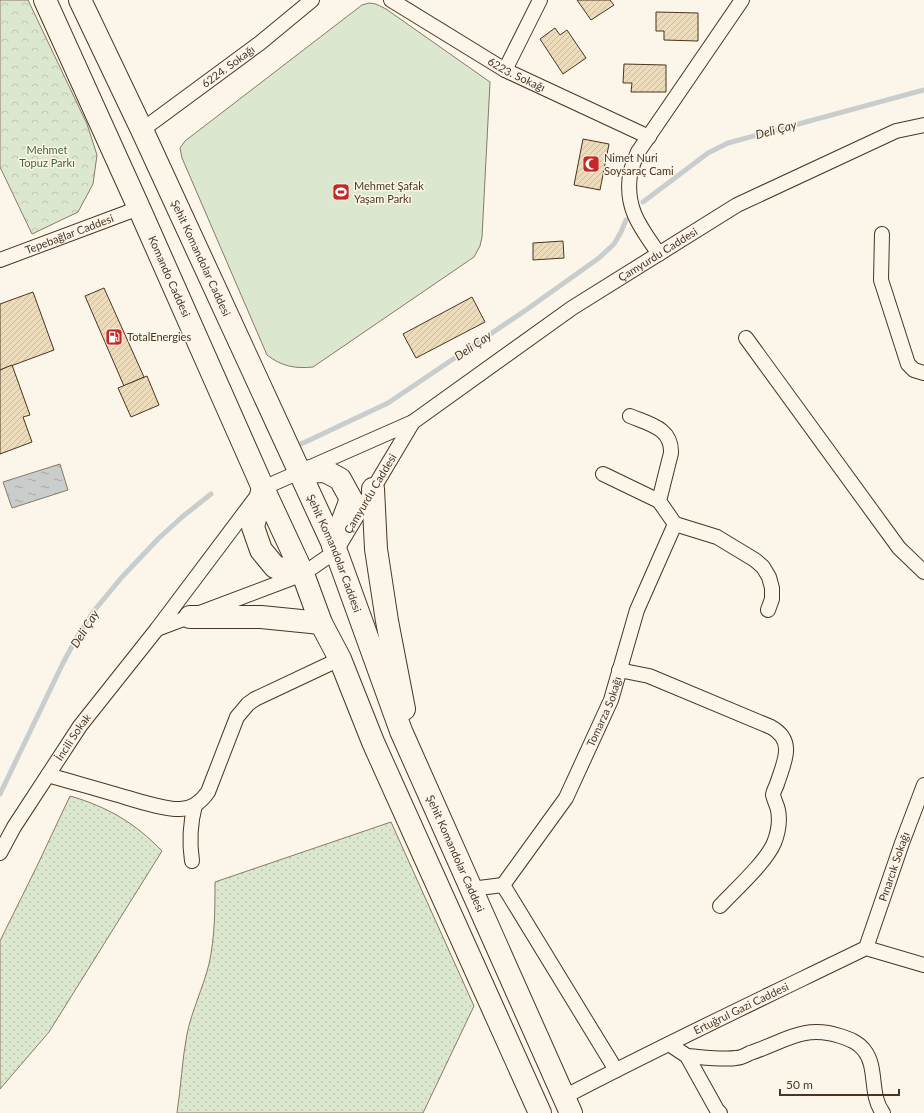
<svg xmlns="http://www.w3.org/2000/svg" width="924" height="1113" viewBox="0 0 924 1113" font-family="Lato,sans-serif">
<style>
.grass{fill:url(#grass-dots);stroke:#887966}
.forest{fill:url(#forest-crowns);stroke:#887966}
.pitch{fill:#dce7d0;stroke:#887966}
.water{fill:url(#water-ripples);stroke:#887966}
.lines{fill:none;stroke-linecap:round;stroke-linejoin:round}
.stream{stroke:#c9cecd;stroke-width:5}
.building{fill:url(#building-hatch);stroke:#4a3520}
.street-casing{stroke:#4a3520;stroke-width:16}
.primary-casing{stroke:#4a3520;stroke-width:24}
.street{stroke:#fbf6e9;stroke-width:14}
.primary{stroke:#fbf6e9;stroke-width:22}
.labels{text-anchor:middle;stroke-width:3;stroke-linejoin:round;paint-order:stroke}
.street-label{font-size:11px;fill:#4a3520;stroke:#fbf6e9}
.park-label{font-size:11px;fill:#436837;stroke:#fbf6e9}
.poi-label{font-size:11px;fill:#4a3520;stroke:#fbf6e9;text-anchor:start}
.water-label{font-size:12px;font-style:italic;fill:#4a3520;stroke:#fbf6e9}
</style>
<defs>
<pattern id="grass-dots" width="8" height="8" patternUnits="userSpaceOnUse"><rect width="8" height="8" fill="#dce7d0"/><path d="M2 2h.1M6 6h.1" fill="none" stroke="#bec7b2" stroke-width="1.8" stroke-linecap="round"/></pattern>
<pattern id="forest-crowns" width="20" height="18" patternUnits="userSpaceOnUse"><rect width="20" height="18" fill="#dce7d0"/><path d="M2 6a3 3 0 1 1 6 0M12 15a3 3 0 1 1 6 0" fill="none" stroke="#bec7b2"/></pattern>
<pattern id="water-ripples" width="26" height="14" patternUnits="userSpaceOnUse"><rect width="26" height="14" fill="#c9cecd"/><path d="M2 4q2-2 4 0t4 0M15 11q2-2 4 0t4 0" fill="none" stroke="#a5a8a6"/></pattern>
<pattern id="building-hatch" width="6" height="6" patternUnits="userSpaceOnUse"><rect width="6" height="6" fill="#ecdcbc"/><path d="M-1 1l2-2M0 6l6-6M5 7l2-2" fill="none" stroke="#ccbda1"/></pattern>
</defs>
<rect width="100%" height="100%" fill="#fbf6e9"/>
<g class="grass">
<path d="M 70,796 C 108,807 135,823 162,851 L 49,1032 L 0,1089 L 0,941 L 37,866 Z"/>
<path d="M 391,822 L 474,1006 L 423,1113 L 177,1113 C 181,1087 182,1060 187,1034 C 192,1010 203,988 209,964 C 215,937 215,909 215,882 Z"/>
</g>
<path class="forest" d="M 0,0 L 28,0 L 87,124 L 97,155 L 93,184 L 78,212 L 32,234 L 0,167 Z"/>
<path class="pitch" d="M 369,3 L 376,4 L 386,9 L 490,82 L 482,237 L 480,246 L 474,257 L 313,367 C 295,369 281,366 267,355 L 182,158 L 180,148 L 185,141 L 362,5 Z"/>
<path class="water" d="M 60,464 L 68,490 L 12,508 L 3,482 Z"/>
<g class="lines">
<g class="stream">
<path d="M 643,202 L 708,153 L 728,143 L 924,90"/>
<path d="M 299,445 L 388,403 L 526,310 L 599,258 L 614,244 L 621,232 L 626,220"/>
<path d="M 0,794 L 63,663 L 77,637 L 93,612 L 122,577 L 159,538 L 182,517 L 211,494"/>
</g>
</g>
<g class="building">
<path d="M 577,0 L 610,0 L 614,5 L 591,20 Z"/>
<path d="M 656,12 L 698,13 L 698,41 L 664,40 L 664,31 L 656,31 Z"/>
<path d="M 555,28 L 560,35 L 567,30 L 586,58 L 563,74 L 540,39 Z"/>
<path d="M 624,64 L 666,65 L 666,92 L 631,92 L 632,83 L 623,83 Z"/>
<path d="M 583,139 L 609,144 L 600,190 L 574,185 Z"/>
<path d="M 563,241 L 564,258 L 533,260 L 533,243 Z"/>
<path d="M 104,288 L 144,377 L 124,386 L 85,296 Z"/>
<path d="M 33,292 L 54,350 L 0,370 L 0,304 Z"/>
<path d="M 472,297 L 485,322 L 416,358 L 403,334 Z"/>
<path d="M 12,365 L 30,415 L 23,417 L 32,442 L 0,454 L 0,370 Z"/>
<path d="M 147,376 L 159,405 L 131,417 L 118,388 Z"/>
</g>
<g class="lines">
<g class="street-casing">
<g id="street">
<path id="s1" d="M 391,0 L 505,70 L 649,137"/>
<path d="M 505,70 L 540,0"/>
<path id="s2" d="M 142,130 L 260,43 L 312,0"/>
<path d="M 882,234 L 881,280 L 908,364 L 914,370 L 924,373"/>
<path d="M 659,254 C 641,228 625,209 630,175 C 631,168 635,159 638,152 L 742,0"/>
<path id="s3" d="M 0,260 L 139,208"/>
<path d="M 746,338 L 899,548 L 924,572"/>
<path d="M 630,416 C 649,424 672,428 671,453 L 659,501 L 675,524 L 717,537 L 755,560 L 763,567 L 769,577 L 772,588 L 772,599 L 768,610"/>
<path d="M 603,474 L 659,501"/>
<path id="s4" d="M 157,629 L 303,574 L 336,551 L 413,422"/>
<path d="M 619,670 L 649,676 L 771,727 C 796,741 784,762 777,784 C 776,787 773,792 773,795 C 774,800 777,805 778,810 C 780,820 778,833 774,843 C 766,862 735,890 720,906"/>
<path d="M 48,775 C 75,783 102,790 128,798 C 142,802 166,810 180,809 C 192,809 201,802 208,792 L 237,717 L 248,704 L 255,699 L 340,659"/>
<path id="s5" d="M 0,853 L 14,827 L 80,726 L 157,629 L 263,488 L 413,422 L 572,308 L 737,205 L 896,131 L 924,125"/>
<path d="M 192,861 C 189,841 190,824 195,805"/>
<path id="s6" d="M 503,885 L 566,798 L 611,700 L 637,610 L 675,524"/>
<path d="M 503,885 L 616,1070"/>
<path d="M 471,889 L 503,885"/>
<path id="s7" d="M 866,948 L 902,843 L 924,785"/>
<path d="M 669,1044 L 687,1056 L 717,1110 L 720,1113"/>
<path d="M 687,1056 C 701,1057 723,1060 736,1058 C 741,1058 746,1055 750,1053 C 784,1042 803,1024 840,1036 C 849,1039 858,1042 864,1050 C 878,1067 869,1095 883,1113"/>
<path id="s8" d="M 564,1097 C 663,1045 765,997 866,948 L 924,965"/>
</g>
</g>
<g class="primary-casing">
<g id="primary">
<path id="s9" d="M 45,0 L 139,208 L 263,488 L 303,574 L 321,623 L 340,659 L 373,742 L 540,1113"/>
<path id="s10" d="M 80,0 L 142,130 L 336,551 L 401,731 L 571,1113"/>
<path d="M 299,472 L 325,471 L 340,479 L 351,499 L 333,546"/>
<path d="M 263,488 L 253,527 L 261,550 L 275,567 L 303,574"/>
<path d="M 373,489 L 376,549 L 387,621 L 404,709"/>
<path d="M 190,617 L 261,617 L 321,623"/>
</g>
</g>
<use href="#street" class="street"/>
<use href="#primary" class="primary"/>
</g>
<defs>
<g id="mosque-square" transform="scale(0.9)"><rect x="-9" y="-9" width="18" height="18" rx="4" fill="#c62828" stroke="#fbf6e9"/><path d="M3.5-4.9A6 6 0 1 0 3.5 4.9A5 5 0 1 1 3.5-4.9Z" fill="#fff"/></g>
<g id="stadium-square" transform="scale(0.9)"><rect x="-9" y="-9" width="18" height="18" rx="4" fill="#c62828" stroke="#fbf6e9"/><path d="M0-5a6.5 5 0 1 0 0 10a6.5 5 0 1 0 0-10ZM-3.5-1.8h7v3.6h-7Z" fill="#fff"/></g>
<g id="fuel-square" transform="scale(0.9)"><rect x="-9" y="-9" width="18" height="18" rx="4" fill="#c62828" stroke="#fbf6e9"/><path d="M-5.5-6h7V0h2V4h1.3V-2.5L3-4.5l.8-.8L6-3V5H2.5V1h-1V6h-7ZM-4.2-4.7v3.2H.2V-4.7Z" fill="#fff"/></g>
</defs>
<g fill-rule="evenodd">
<use href="#mosque-square" x="591" y="164"/>
<use href="#stadium-square" x="341" y="192"/>
<use href="#fuel-square" x="114" y="337"/>
</g>
<g class="labels">
<g class="street-label">
<text dy="4" stroke="none"><textPath href="#s2" startOffset="107">6224. Sokağı</textPath></text>
<text dy="4" stroke="none"><textPath href="#s1" startOffset="146">6223. Sokağı</textPath></text>
<text dy="4" stroke="none"><textPath href="#s3" startOffset="74">Tepebağlar Caddesi</textPath></text>
<text dy="4" stroke="none"><textPath href="#s5" startOffset="911">Çamyurdu Caddesi</textPath></text>
<text dy="4" stroke="none"><textPath href="#s10" startOffset="285">Şehit Komandolar Caddesi</textPath></text>
<text dy="4" stroke="none"><textPath href="#s9" startOffset="303">Komando Caddesi</textPath></text>
<text dy="4" stroke="none"><textPath href="#s4" startOffset="263">Çamyurdu Caddesi</textPath></text>
<text dy="4" stroke="none"><textPath href="#s10" startOffset="609">Şehit Komandolar Caddesi</textPath></text>
<text dy="4" stroke="none"><textPath href="#s6" startOffset="202">Tomarza Sokağı</textPath></text>
<text dy="4" stroke="none"><textPath href="#s5" startOffset="137">İncili Sokak</textPath></text>
<text dy="4" stroke="none"><textPath href="#s10" startOffset="933">Şehit Komandolar Caddesi</textPath></text>
<text dy="4" stroke="none"><textPath href="#s7" startOffset="86">Pınarcık Sokağı</textPath></text>
<text dy="4" stroke="none"><textPath href="#s8" startOffset="198">Ertuğrul Gazi Caddesi</textPath></text>
</g>
<g class="park-label">
<text x="47" y="154">Mehmet<tspan x="47" dy="13">Topuz Parkı</tspan></text>
</g>
<g class="poi-label">
<text x="604" y="162">Nimet Nuri<tspan x="604" dy="13">Soysaraç Cami</tspan></text>
<text x="354" y="190">Mehmet Şafak<tspan x="354" dy="13">Yaşam Parkı</tspan></text>
<text x="127" y="341">TotalEnergies</text>
</g>
<g class="water-label">
<text transform="translate(776 130) rotate(-15)" y="4">Deli Çay</text>
<text transform="translate(473 346) rotate(-34)" y="4">Deli Çay</text>
<text transform="translate(85 629) rotate(-58)" y="4">Deli Çay</text>
</g>
</g>
<path d="M780 1089v6h119v-6" fill="none" stroke="#4a3520" stroke-width="2"/>
<text x="786" y="1089" font-size="12" fill="#4a3520" stroke="#fbf6e9" stroke-width="3" paint-order="stroke">50 m</text>
</svg>
